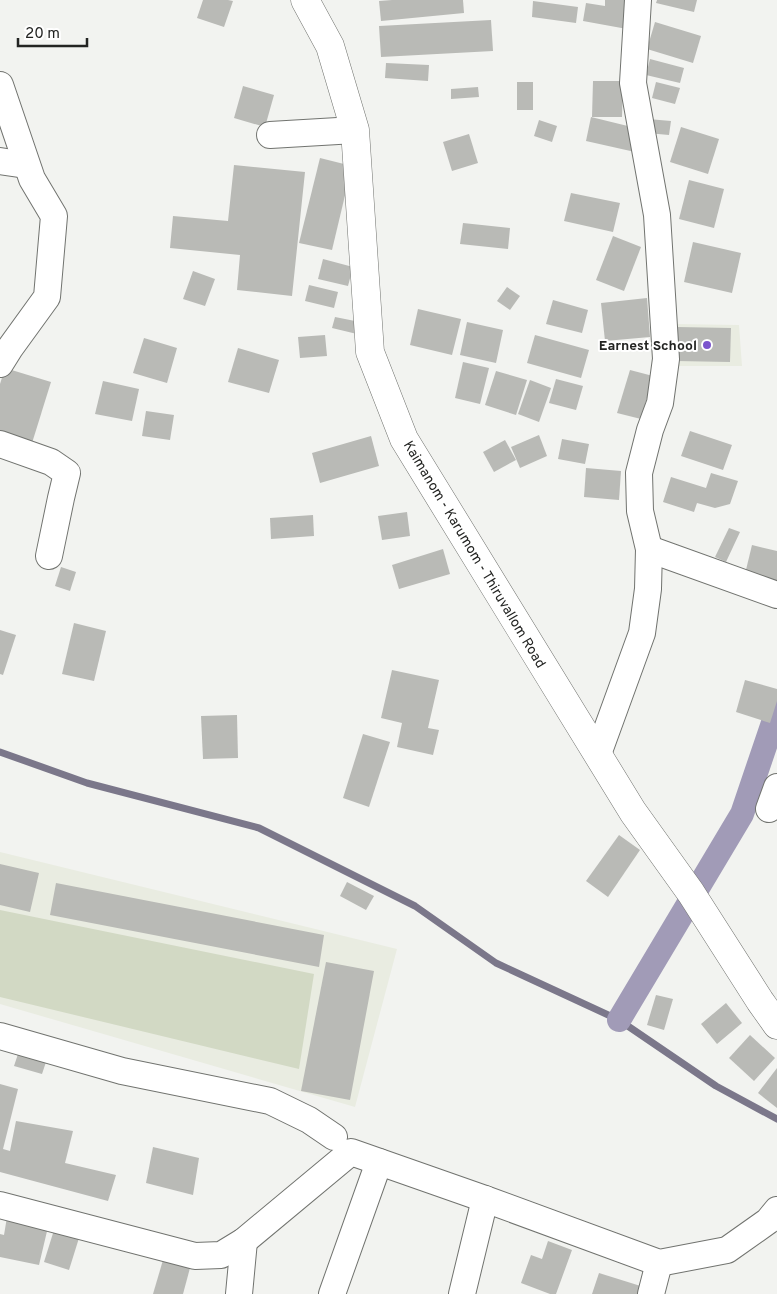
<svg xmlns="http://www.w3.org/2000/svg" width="777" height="1294" viewBox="0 0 777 1294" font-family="Overpass,sans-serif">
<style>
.built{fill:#e9ece1}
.green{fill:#d2d9c4}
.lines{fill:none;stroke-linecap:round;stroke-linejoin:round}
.stream{stroke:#7b778a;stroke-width:7}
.canal{stroke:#a19bb7;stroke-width:24}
.building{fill:#b9bab6}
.minor-casing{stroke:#71736f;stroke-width:28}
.secondary-casing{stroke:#71736f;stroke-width:29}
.minor{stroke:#fff;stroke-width:26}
.secondary{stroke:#fff;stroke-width:28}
.poi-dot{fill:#7b54cd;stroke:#fff;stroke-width:2}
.labels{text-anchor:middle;stroke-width:4;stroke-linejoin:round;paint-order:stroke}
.poi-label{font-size:14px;font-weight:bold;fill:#232422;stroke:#fff;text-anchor:end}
.street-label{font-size:14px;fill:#232422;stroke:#fff}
</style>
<rect width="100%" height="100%" fill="#f2f3f0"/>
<g class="built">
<path d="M 674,324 L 739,325 L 742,366 L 673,366 Z"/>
<path d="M 0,852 L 397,949 L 355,1107 L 0,1004 Z"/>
</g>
<path class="green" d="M 0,910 L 314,974 L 299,1069 L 0,997 Z"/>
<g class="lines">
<path class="stream" d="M 0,752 L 87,783 L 259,828 L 415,906 L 496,963 L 619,1020 L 716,1086 L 777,1119"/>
<path class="canal" d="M 619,1020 L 742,814 L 777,711"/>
</g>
<g class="building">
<path d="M 203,0 L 228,0 L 233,1 L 224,27 L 197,18 Z"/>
<path d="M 392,0 L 463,0 L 464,13 L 381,21 L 379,1 Z"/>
<path d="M 605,0 L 632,0 L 627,29 L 583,21 L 586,3 L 605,6 Z"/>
<path d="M 657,0 L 697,0 L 694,12 L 656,3 Z"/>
<path d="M 533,1 L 578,7 L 576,23 L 532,17 Z"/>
<path d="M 491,20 L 493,51 L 381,57 L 379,26 Z"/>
<path d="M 655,22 L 701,36 L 693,63 L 647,49 Z"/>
<path d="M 650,59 L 684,68 L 680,83 L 646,75 Z"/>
<path d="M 386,63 L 429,65 L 428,81 L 385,78 Z"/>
<path d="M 593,81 L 623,81 L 622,117 L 592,117 Z"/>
<rect x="517" y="82" width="16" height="28"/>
<path d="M 656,82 L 680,88 L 675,104 L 652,98 Z"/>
<path d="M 243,86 L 274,95 L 265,127 L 234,118 Z"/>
<path d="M 478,87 L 479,97 L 451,99 L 451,89 Z"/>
<path d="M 591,117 L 640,129 L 635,152 L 586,141 Z"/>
<path d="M 648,119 L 671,121 L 669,135 L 647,133 Z"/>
<path d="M 539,120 L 557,126 L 552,142 L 534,136 Z"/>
<path d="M 681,127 L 719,139 L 708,174 L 670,162 Z"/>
<path d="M 469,134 L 478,163 L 452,171 L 443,142 Z"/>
<path d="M 320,158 L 352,166 L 332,250 L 299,243 Z"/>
<path d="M 234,165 L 305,172 L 292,296 L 237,290 L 240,255 L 170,248 L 173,216 L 228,221 Z"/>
<path d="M 689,180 L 724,189 L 714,228 L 679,219 Z"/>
<path d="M 571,193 L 620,203 L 613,232 L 564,221 Z"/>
<path d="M 463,223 L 510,228 L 508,249 L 460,244 Z"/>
<path d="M 613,236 L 641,247 L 624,291 L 596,280 Z"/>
<path d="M 693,242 L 741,253 L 732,293 L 684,282 Z"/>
<path d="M 323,259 L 353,267 L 348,286 L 318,279 Z"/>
<path d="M 193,271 L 215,279 L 205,306 L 183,299 Z"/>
<path d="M 309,285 L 338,292 L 334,308 L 305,301 Z"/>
<path d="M 507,287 L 520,296 L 510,310 L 497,301 Z"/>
<path d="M 647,298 L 650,337 L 605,341 L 601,303 Z"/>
<path d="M 553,300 L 588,310 L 582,333 L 546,324 Z"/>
<path d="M 418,309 L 461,319 L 452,355 L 410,345 Z"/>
<path d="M 335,317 L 360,322 L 357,334 L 332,328 Z"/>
<path d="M 467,322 L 503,330 L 496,363 L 460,355 Z"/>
<path d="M 677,327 L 731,328 L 730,362 L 676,361 Z"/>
<path d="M 325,335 L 327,356 L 300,358 L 298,337 Z"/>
<path d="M 535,335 L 589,350 L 581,378 L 527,363 Z"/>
<path d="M 144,338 L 177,348 L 167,383 L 133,373 Z"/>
<path d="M 238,348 L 279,360 L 269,393 L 228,382 Z"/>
<path d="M 463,362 L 489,368 L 480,404 L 455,398 Z"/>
<path d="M 5,368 L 51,382 L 32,443 L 0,433 L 0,384 Z"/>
<path d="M 630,370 L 653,376 L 641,419 L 617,413 Z"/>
<path d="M 496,371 L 527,380 L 516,415 L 485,405 Z"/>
<path d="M 556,379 L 583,386 L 576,410 L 549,403 Z"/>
<path d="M 530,380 L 551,388 L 539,422 L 518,414 Z"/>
<path d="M 103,381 L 139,389 L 132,421 L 95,414 Z"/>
<path d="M 146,411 L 174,415 L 170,440 L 142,436 Z"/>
<path d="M 690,431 L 732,445 L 723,470 L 681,456 Z"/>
<path d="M 539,435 L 547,456 L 520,468 L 511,447 Z"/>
<path d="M 371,436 L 379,466 L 320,483 L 312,453 Z"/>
<path d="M 562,439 L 589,444 L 585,464 L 558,459 Z"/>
<path d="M 505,440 L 516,460 L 494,472 L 483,452 Z"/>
<path d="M 586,468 L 621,471 L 619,500 L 584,497 Z"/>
<path d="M 711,473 L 738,481 L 730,504 L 715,508 L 697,503 L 694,512 L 663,502 L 671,477 L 706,488 Z"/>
<path d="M 407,512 L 410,536 L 382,540 L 378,516 Z"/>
<path d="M 313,515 L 314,536 L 271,539 L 270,518 Z"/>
<path d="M 729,528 L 740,532 L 726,562 L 715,557 Z"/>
<path d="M 752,545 L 777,551 L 777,582 L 745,574 Z"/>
<path d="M 443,549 L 450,574 L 399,589 L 392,565 Z"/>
<path d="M 61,567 L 76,572 L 70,591 L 55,586 Z"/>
<path d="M 74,623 L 106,631 L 94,681 L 62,674 Z"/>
<path d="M 0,630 L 16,635 L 3,675 L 0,674 Z"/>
<path d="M 392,670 L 439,680 L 428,728 L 439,730 L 433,755 L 397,747 L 402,723 L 381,718 Z"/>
<path d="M 745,680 L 777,689 L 777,701 L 770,723 L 736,712 Z"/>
<path d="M 237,715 L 238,758 L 203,759 L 201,716 Z"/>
<path d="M 363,734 L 390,742 L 369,807 L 343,798 Z"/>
<path d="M 619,835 L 640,850 L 608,897 L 586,881 Z"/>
<path d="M 0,864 L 39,873 L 30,912 L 0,905 Z"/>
<path d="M 347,882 L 374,896 L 366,910 L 340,896 Z"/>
<path d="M 56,883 L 324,935 L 319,967 L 50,915 Z"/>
<path d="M 326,962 L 374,971 L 350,1100 L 301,1091 Z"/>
<path d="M 656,995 L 673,999 L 664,1030 L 647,1025 Z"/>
<path d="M 726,1003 L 742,1023 L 717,1044 L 701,1024 Z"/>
<path d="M 750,1035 L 775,1058 L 754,1081 L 729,1058 Z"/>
<path d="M 18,1054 L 46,1062 L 42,1074 L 14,1066 Z"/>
<path d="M 777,1068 L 777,1108 L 758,1093 Z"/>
<path d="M 0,1084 L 18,1089 L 3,1149 L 10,1151 L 16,1121 L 73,1131 L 65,1163 L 116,1175 L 108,1201 L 0,1172 Z"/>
<path d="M 153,1147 L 199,1158 L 193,1195 L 146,1183 Z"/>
<path d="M 7,1217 L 48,1227 L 39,1265 L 0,1257 L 0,1234 L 4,1235 Z"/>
<path d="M 54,1230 L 79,1238 L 69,1270 L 44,1262 Z"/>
<path d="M 548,1241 L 572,1250 L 556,1294 L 550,1294 L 521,1283 L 531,1255 L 542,1259 Z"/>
<path d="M 163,1260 L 190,1268 L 183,1294 L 153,1294 Z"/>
<path d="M 599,1273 L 647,1288 L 645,1294 L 592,1294 Z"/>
</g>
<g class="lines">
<g class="minor-casing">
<g id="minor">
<path d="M 0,85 L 32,179 L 54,216 L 47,297 L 10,348 L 0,364"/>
<path d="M 270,135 L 355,130"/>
<path d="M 0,161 L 26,165"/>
<path d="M 0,444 L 51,462 L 67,473 L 61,498 L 49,556"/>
<path d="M 649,549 L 777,595"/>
<path d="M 598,754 L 642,633 L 648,589 L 649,549 L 640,511 L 639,473 L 650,430 L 660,403 L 666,359 L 657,215 L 633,83 L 638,0"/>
<path d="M 769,809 L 777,787"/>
<path d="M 0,1036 L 122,1071 L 270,1101 L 309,1120 L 334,1137"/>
<path d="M 0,1205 L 195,1256 L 221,1255 L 244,1241 L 351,1152 L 485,1199 L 659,1263 L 727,1250 L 768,1221 L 777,1210"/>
<path d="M 239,1294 L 244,1241"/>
<path d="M 332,1294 L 379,1162"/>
<path d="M 462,1294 L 485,1199"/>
<path d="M 651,1294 L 659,1263"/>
</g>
</g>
<g class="secondary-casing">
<path id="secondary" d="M 305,0 L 330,46 L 355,130 L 370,352 L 404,439 L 633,812 L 691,893 L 760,1001 L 777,1025"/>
</g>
<use href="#minor" class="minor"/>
<use href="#secondary" class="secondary"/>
</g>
<circle class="poi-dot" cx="707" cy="345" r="5"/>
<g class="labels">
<g class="poi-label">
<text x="697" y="350">Earnest School</text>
</g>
<g class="street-label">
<text transform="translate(475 554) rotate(59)" y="5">Kaimanom - Karumom - Thiruvallom Road</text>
</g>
</g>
<path d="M18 38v8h69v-8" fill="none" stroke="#232422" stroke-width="2.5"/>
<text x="25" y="38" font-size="15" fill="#232422" stroke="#ffffff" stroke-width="4" paint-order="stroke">20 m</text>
</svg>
